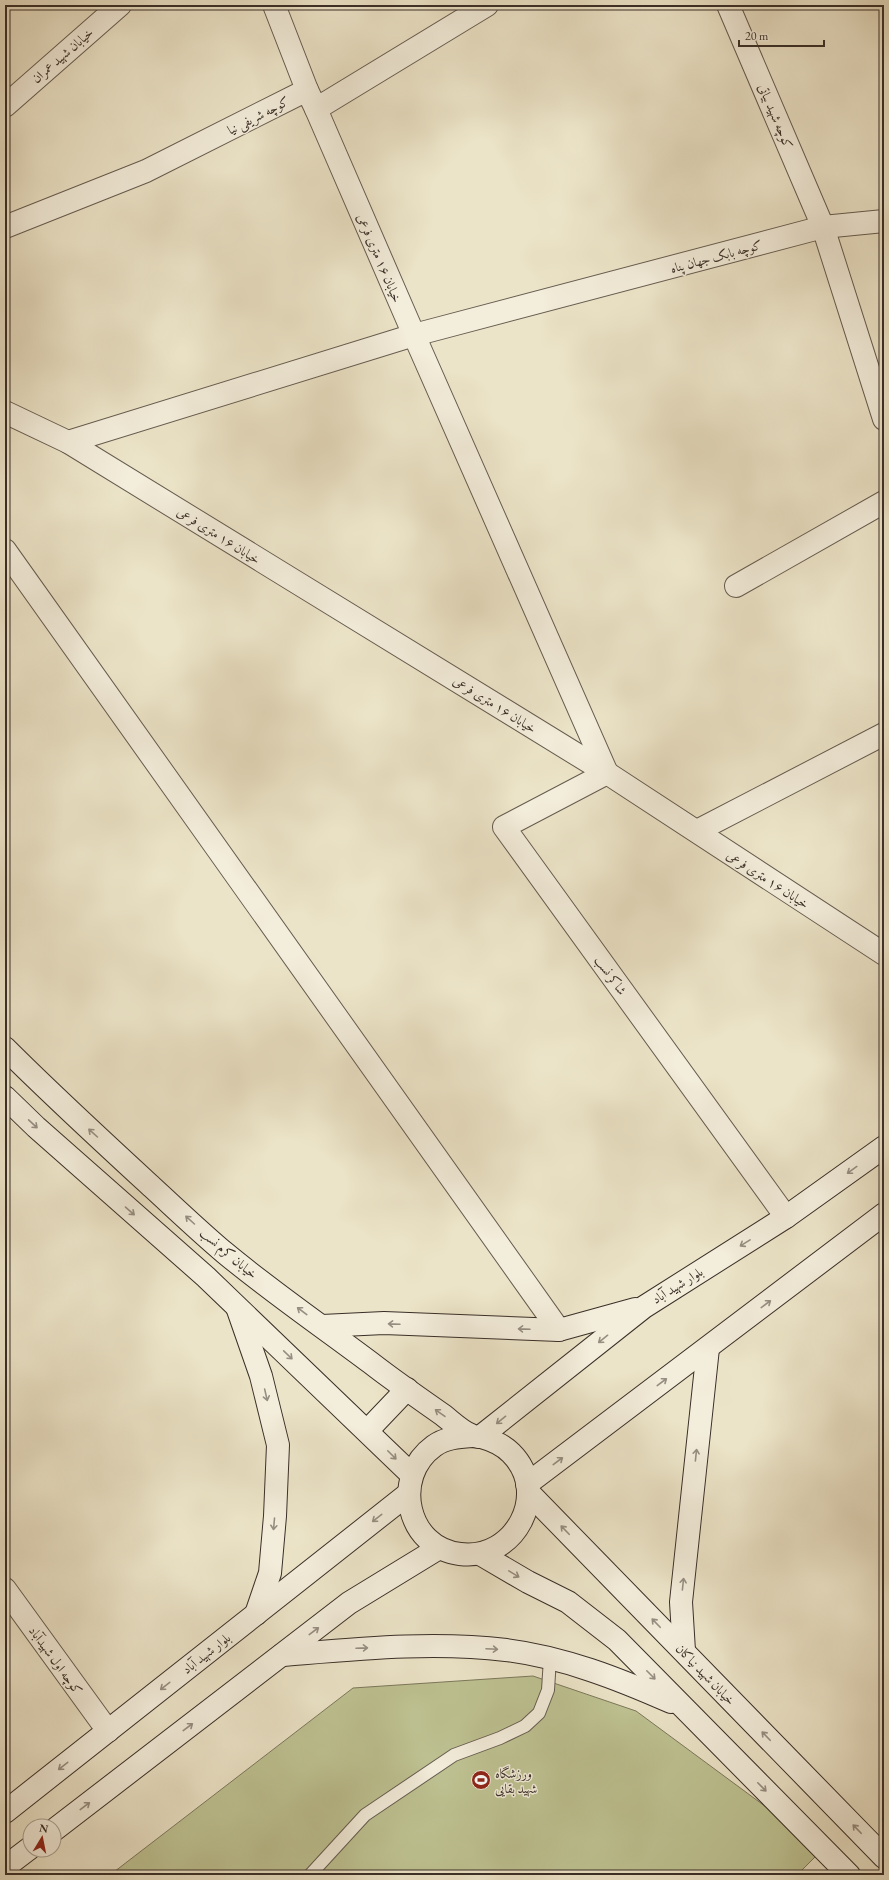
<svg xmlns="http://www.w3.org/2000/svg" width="889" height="1880" viewBox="0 0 889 1880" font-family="'EB Garamond',Amiri,serif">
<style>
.green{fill:#bec292;stroke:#7c785d}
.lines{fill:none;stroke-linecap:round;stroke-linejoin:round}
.lane-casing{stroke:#665c50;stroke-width:14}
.street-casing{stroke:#665c50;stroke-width:24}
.secondary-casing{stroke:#3a2f28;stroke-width:24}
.lane{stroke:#f3eddb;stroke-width:12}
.street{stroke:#f3eddb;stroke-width:22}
.secondary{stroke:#f3eddb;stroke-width:22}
.oneway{stroke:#968e82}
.labels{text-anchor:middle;stroke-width:3;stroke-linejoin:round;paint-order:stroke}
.street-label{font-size:13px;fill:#3a2f28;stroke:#f3eddb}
.poi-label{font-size:13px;fill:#3a2f28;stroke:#f3eddb;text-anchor:start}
</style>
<rect width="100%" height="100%" fill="#ece4c8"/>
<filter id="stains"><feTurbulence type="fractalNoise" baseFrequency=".005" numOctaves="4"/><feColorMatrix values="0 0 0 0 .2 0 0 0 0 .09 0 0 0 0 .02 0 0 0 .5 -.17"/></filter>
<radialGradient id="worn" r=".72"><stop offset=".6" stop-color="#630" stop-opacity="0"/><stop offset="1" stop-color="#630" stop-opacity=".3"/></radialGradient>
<path class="green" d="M 533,1676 L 636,1711 L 823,1849 L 797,1875 L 110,1875 L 353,1688 Z"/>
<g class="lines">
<g class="lane-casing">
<path id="lane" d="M 310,1875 L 365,1815 L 454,1755 L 500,1738 L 525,1726 L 539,1713 L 548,1690 L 550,1658"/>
</g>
<g class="street-casing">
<g id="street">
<path d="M 274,5 L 307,90"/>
<path d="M 728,5 L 823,227 L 884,221"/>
<path d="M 5,106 L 120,5"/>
<path d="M 316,109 L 414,335 L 68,442 L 607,773 L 884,954"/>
<path d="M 5,227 L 146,171 L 307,90 L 316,109 L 487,5"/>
<path d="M 5,412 L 68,442"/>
<path d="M 5,550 L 559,1330"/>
<path d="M 736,586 L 884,502"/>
<path d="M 697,831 L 884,734"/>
<path d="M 786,1217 L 504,827 L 607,773 L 414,335 L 823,227 L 884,419"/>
<path d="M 5,1589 L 108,1731"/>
</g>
</g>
<g class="secondary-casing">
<g id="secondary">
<path d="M 5,1048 C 53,1096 102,1141 152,1187 C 176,1209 200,1232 225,1253 C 272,1292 323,1327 371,1363 C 394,1381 419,1398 443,1415 C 452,1422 461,1431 471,1435 C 473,1436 479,1437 481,1437 C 492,1440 503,1445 511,1453 C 551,1493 515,1561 460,1554 C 407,1548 391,1477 434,1446 C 445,1438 458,1437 472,1436"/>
<path d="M 5,1097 L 36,1127 L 206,1277 L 412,1475"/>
<path d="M 238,1310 L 261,1376 L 278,1445 L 275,1516 L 270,1573 L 256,1614"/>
<path d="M 322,1326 L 384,1323 L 559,1330 L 635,1309"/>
<path d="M 367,1431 L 407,1389"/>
<path d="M 480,1437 L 644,1307 L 786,1217 L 884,1147"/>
<path d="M 527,1484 L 884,1214"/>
<path d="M 528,1492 L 884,1857"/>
<path d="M 480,1554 L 528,1582 L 568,1602 L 617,1640 L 849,1875"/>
<path d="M 684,1651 L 681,1602 L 708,1348"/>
<path d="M 282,1655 C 356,1649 432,1641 506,1650 C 563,1657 619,1679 671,1702"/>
<path d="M 5,1812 L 408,1494"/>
<path d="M 54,1830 L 349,1603 L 439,1548"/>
<path d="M 5,1867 L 30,1848"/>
</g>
</g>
<use href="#lane" class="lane"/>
<use href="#street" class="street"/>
<use href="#secondary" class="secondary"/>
</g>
<defs><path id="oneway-shaft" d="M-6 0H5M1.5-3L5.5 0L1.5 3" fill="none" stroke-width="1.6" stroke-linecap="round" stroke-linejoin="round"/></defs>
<g class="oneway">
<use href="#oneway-shaft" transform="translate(33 1124) rotate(43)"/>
<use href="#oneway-shaft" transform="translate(93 1133) rotate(-138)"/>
<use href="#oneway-shaft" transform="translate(852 1170) rotate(144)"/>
<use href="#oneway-shaft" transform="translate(130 1211) rotate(41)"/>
<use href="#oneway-shaft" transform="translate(190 1220) rotate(-138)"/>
<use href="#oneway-shaft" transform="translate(745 1243) rotate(148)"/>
<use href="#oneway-shaft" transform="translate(766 1304) rotate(-37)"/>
<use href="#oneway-shaft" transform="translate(302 1311) rotate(-143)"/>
<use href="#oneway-shaft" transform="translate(394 1324) rotate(-178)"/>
<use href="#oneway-shaft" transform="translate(524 1329) rotate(-178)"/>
<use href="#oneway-shaft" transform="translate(603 1339) rotate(141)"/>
<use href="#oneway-shaft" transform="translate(288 1355) rotate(44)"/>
<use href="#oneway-shaft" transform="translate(662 1382) rotate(-37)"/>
<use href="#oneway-shaft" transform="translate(266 1395) rotate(77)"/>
<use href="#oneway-shaft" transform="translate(440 1413) rotate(-145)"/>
<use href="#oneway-shaft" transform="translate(501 1420) rotate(141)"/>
<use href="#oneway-shaft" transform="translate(392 1455) rotate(45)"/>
<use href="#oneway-shaft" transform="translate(696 1455) rotate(-84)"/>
<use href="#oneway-shaft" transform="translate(558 1461) rotate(-37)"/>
<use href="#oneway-shaft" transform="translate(377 1518) rotate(142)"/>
<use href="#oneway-shaft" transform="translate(274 1524) rotate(95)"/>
<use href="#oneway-shaft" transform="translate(565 1530) rotate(-134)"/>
<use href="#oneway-shaft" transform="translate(514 1574) rotate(31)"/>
<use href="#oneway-shaft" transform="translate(683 1584) rotate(-84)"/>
<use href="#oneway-shaft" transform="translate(656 1623) rotate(-134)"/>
<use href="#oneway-shaft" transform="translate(314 1631) rotate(-37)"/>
<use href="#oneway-shaft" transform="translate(362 1648) rotate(-2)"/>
<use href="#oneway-shaft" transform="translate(492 1649) rotate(3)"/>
<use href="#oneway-shaft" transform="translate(651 1675) rotate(45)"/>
<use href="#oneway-shaft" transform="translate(165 1686) rotate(142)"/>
<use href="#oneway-shaft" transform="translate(188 1727) rotate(-37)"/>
<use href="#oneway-shaft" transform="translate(766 1736) rotate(-134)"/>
<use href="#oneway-shaft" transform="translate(63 1766) rotate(142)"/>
<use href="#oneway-shaft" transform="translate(762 1787) rotate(45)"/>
<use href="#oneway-shaft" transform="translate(85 1806) rotate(-37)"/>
<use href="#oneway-shaft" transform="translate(857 1829) rotate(-134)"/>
</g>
<defs>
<g id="stadium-disc" transform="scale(1)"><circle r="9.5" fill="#8f2418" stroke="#f3eddb"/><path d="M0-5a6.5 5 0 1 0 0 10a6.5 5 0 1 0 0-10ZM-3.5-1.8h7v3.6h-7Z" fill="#fff"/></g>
</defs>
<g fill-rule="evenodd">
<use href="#stadium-disc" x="481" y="1780"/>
</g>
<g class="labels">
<g class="street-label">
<text transform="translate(62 55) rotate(-41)" y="5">خیابان شهید عمران</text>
<text transform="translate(258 115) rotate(-27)" y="5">کوچه شریفی نیا</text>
<text transform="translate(776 116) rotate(67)" y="5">کوچه شهید بیاتی</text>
<text transform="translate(716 256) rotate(-15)" y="5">کوچه بابک جهان پناه</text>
<text transform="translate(380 258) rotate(67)" y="5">خیابان ۱۶ متری فرعی</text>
<text transform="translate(219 535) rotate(32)" y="5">خیابان ۱۶ متری فرعی</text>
<text transform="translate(495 704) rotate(32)" y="5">خیابان ۱۶ متری فرعی</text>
<text transform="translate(768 879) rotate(33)" y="5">خیابان ۱۶ متری فرعی</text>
<text transform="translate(611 975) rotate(54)" y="5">شاکر نسب</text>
<text transform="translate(229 1253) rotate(40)" y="5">خیابان کرم نسب</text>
<text transform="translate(677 1285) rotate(-32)" y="5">بلوار شهید آباد</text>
<text transform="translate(206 1653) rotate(-38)" y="5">بلوار شهید آباد</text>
<text transform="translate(56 1660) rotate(54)" y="5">کوچه اول شهیدآباد</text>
<text transform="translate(706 1674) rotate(46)" y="5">خیابان شهید نیاکان</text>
</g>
<g class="poi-label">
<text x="495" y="1778">ورزشگاه<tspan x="495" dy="15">شهید بقایی</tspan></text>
</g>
</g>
<rect width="889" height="1880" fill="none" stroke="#ece4c8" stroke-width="20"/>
<rect x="6" y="6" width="877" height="1868" fill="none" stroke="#3a2f28" stroke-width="2"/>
<rect x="10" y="10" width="869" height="1860" fill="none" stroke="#3a2f28"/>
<g transform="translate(42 1838) rotate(10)"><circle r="19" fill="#f3eddb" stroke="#a9a193"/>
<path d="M0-3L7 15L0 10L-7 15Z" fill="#8f2418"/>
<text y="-6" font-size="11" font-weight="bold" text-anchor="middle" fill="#3a2f28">N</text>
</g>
<path d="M739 40v6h85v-6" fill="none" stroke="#3a2f28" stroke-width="2"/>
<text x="745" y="40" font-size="12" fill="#3a2f28" stroke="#f3eddb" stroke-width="3" paint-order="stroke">20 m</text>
<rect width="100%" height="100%" filter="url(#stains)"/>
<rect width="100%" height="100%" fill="url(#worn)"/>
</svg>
